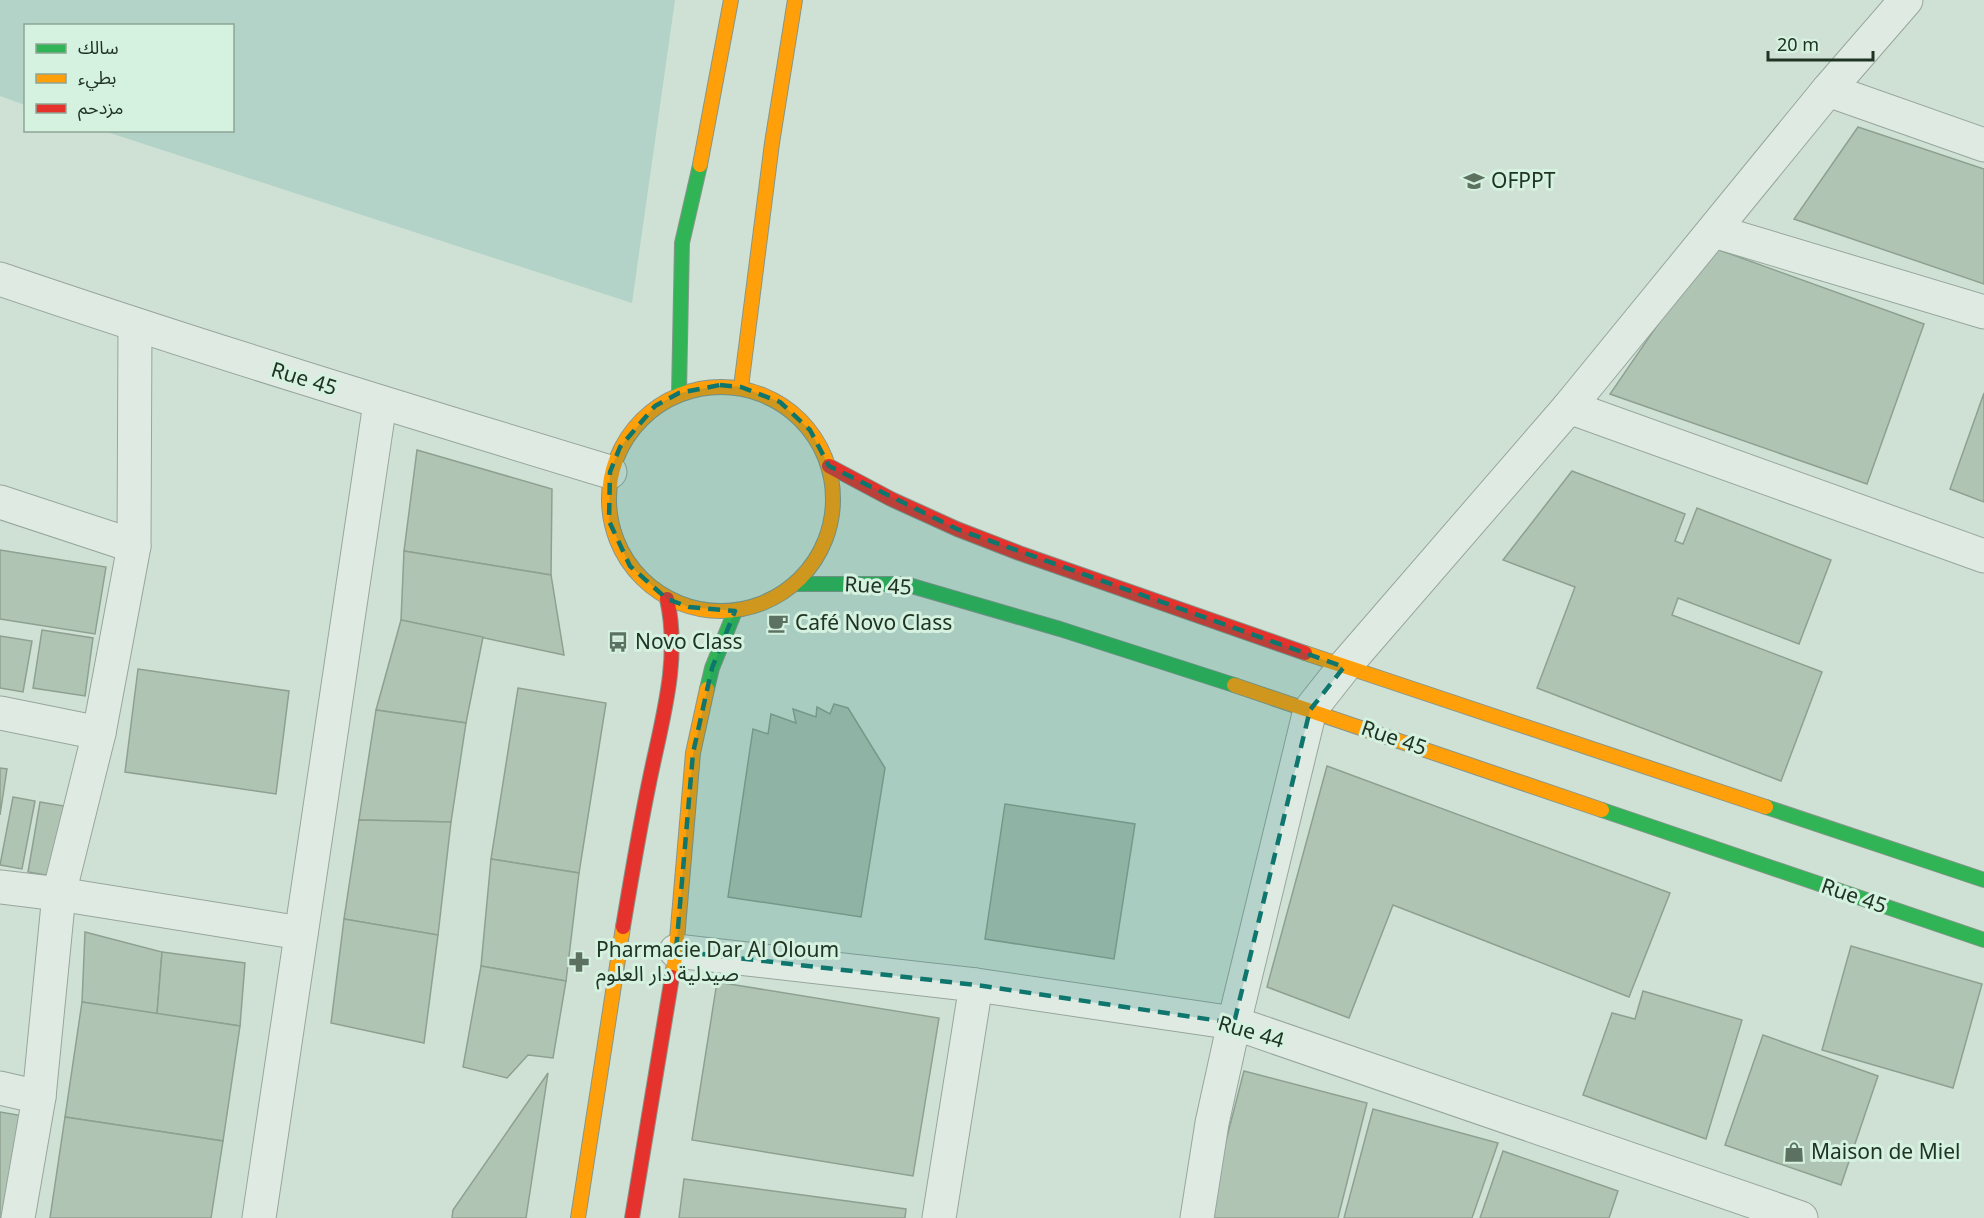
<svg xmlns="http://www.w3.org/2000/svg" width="1984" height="1218" viewBox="0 0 1984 1218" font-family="Georgia,'Noto Sans Arabic',serif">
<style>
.green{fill:#b3d2c8}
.building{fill:#b0c4b3;stroke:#8ea191;stroke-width:1.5}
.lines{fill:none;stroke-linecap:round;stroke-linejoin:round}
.street-casing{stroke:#97a69c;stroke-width:35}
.fast-casing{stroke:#87968b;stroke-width:16}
.slow-casing{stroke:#87968b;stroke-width:16}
.jam-casing{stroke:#87968b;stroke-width:16}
.street{stroke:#dfeae3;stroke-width:33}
.fast{stroke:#30b455;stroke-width:14}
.slow{stroke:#ff9f0a;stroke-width:14}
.jam{stroke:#e5322d;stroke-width:14}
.marked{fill:#0f766e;fill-opacity:0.2;stroke:#0f766e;stroke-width:4.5;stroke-dasharray:12 8;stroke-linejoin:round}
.labels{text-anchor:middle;stroke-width:6;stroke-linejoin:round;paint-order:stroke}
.poi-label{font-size:21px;fill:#203423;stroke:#d5f1e0;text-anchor:start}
.street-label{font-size:21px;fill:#203423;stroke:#d5f1e0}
</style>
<rect width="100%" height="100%" fill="#cfe1d5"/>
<path class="green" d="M 0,0 L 675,0 L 632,303 L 104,131 L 232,130 L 232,26 L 26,26 L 25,105 L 0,96 Z"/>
<g class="building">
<path d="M 1858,127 L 1984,169 L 1984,284 L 1794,219 Z"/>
<path d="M 1711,247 L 1924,324 L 1867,484 L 1610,394 Z"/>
<path d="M 1984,393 L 1984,502 L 1950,489 Z"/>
<path d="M 417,450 L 552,489 L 551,575 L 404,551 Z"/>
<path d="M 1572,471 L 1685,514 L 1675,541 L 1683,544 L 1697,508 L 1831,560 L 1799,644 L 1678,598 L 1672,615 L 1822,672 L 1781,781 L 1537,688 L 1575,587 L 1503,560 Z"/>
<path d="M 0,550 L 106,567 L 95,634 L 0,619 Z"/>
<path d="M 404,551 L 551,575 L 564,655 L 401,620 Z"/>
<path d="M 401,620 L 483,637 L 466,723 L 376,710 Z"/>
<path d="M 42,630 L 93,638 L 85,696 L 33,688 Z"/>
<path d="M 0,636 L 32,641 L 23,692 L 0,688 Z"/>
<path d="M 138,669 L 289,691 L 276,794 L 125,772 Z"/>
<path d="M 518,688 L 606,703 L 579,873 L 491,859 Z"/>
<path d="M 834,704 L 848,708 L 885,768 L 861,917 L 728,897 L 753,729 L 768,734 L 771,714 L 796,723 L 793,709 L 816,717 L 817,707 L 830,714 Z"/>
<path d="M 376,710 L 466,723 L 451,822 L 359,820 Z"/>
<path d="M 1327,766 L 1670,893 L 1629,997 L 1393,905 L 1349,1018 L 1267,987 Z"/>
<path d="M 0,768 L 7,769 L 0,815 Z"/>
<path d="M 13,797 L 35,801 L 22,869 L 0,865 Z"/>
<path d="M 40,802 L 70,807 L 58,877 L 28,872 Z"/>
<path d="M 1005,804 L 1135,824 L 1114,959 L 985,939 Z"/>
<path d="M 359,820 L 451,822 L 438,935 L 344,919 Z"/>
<path d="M 491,859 L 579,873 L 566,981 L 481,966 Z"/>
<path d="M 344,919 L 438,935 L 424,1043 L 331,1023 Z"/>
<path d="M 85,932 L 162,952 L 157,1014 L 82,1002 Z"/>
<path d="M 1851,946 L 1982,984 L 1953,1088 L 1822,1050 Z"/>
<path d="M 162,952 L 245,963 L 240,1026 L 157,1014 Z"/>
<path d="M 481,966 L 566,981 L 553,1058 L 528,1055 L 507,1078 L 463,1067 Z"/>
<path d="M 717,982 L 939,1018 L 913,1176 L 692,1140 Z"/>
<path d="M 1643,991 L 1742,1020 L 1706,1139 L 1583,1095 L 1612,1013 L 1635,1019 Z"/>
<path d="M 82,1002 L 240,1026 L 223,1141 L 65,1117 Z"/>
<path d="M 1763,1035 L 1878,1076 L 1841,1185 L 1725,1145 Z"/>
<path d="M 1244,1071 L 1367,1103 L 1338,1218 L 1206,1218 Z"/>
<path d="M 548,1073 L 526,1218 L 452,1218 L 453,1210 Z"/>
<path d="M 1373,1109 L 1498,1143 L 1472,1218 L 1344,1218 Z"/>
<path d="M 0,1112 L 24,1116 L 8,1218 L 0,1218 Z"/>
<path d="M 65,1117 L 223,1141 L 211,1218 L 50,1218 Z"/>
<path d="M 1503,1151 L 1618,1191 L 1609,1218 L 1480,1218 Z"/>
<path d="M 684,1179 L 906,1209 L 905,1218 L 679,1218 Z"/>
</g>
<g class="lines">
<g class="street-casing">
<g id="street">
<path d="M 1828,90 L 1984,145"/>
<path d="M 1714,231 L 1984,312"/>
<path d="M 0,279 C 202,348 406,410 610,472"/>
<path d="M 1569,407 L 1984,556"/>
<path d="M 0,502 L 134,546"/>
<path d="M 0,713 L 99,733"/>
<path d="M 0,887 L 59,894 L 301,933"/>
<path d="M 676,951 L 976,985 L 1234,1023 L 1801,1218"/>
<path d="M 0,1088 L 39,1097"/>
<path d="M 18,1218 L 39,1097 L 59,894 L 99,733 L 134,546 L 135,325"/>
<path d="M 259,1218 L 380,403"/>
<path d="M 939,1218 L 976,985"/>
<path d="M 1197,1218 L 1212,1123 L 1234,1023 L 1310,710 L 1344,667 L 1569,407 L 1828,90 L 1906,0"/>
</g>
</g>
<g class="fast-casing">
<g id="fast">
<path d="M 679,393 L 682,243 L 700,165"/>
<path d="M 795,584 L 905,584 L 1060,629 L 1234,685"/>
<path d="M 707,689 L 712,668 L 735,611"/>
<path d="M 1766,807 L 1984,880"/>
<path d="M 1602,810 L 1984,940"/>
</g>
</g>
<g class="slow-casing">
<g id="slow">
<path d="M 700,165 L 731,0"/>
<circle cx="721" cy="499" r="112"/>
<path d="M 741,387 L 772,143 L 795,0"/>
<path d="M 1305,653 L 1766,807"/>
<path d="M 1234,685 L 1602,810"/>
<path d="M 672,977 L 676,951 L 693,753 L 707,689"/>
<path d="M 578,1218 L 623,927"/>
</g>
</g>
<g class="jam-casing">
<g id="jam">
<path d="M 829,466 L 891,499 L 957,529 L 1019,553 L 1305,653"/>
<path d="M 623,927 C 631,879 639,831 649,783 C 661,723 681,661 667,599"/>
<path d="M 632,1218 L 672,977"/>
</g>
</g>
<use href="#street" class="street"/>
<use href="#fast" class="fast"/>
<use href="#slow" class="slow"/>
<use href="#jam" class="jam"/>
</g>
<path class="marked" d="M 720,385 L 741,387 L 780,402 L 810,430 L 829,466 L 957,529 L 1344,667 L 1310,710 L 1234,1023 L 976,985 L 676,951 L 693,753 L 712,668 L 735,611 L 689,607 L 667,599 L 630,566 L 609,521 L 610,472 L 620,447 L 655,406 L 679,393 Z"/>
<defs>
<g id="school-bare" transform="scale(1.62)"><path d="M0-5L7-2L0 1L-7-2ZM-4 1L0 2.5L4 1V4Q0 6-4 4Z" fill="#5d7161" stroke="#d5f1e0" stroke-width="2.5" paint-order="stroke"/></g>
<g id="cafe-bare" transform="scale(1.62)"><path d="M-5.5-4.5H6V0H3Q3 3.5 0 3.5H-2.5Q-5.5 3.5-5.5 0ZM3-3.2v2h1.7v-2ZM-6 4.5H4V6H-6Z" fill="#5d7161" stroke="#d5f1e0" stroke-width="2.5" paint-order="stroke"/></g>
<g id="bus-bare" transform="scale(1.62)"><path d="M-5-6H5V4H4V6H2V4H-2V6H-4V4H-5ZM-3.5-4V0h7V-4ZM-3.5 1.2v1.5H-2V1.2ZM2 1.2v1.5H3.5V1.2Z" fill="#5d7161" stroke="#d5f1e0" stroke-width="2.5" paint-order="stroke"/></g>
<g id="pharmacy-bare" transform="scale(1.62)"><path d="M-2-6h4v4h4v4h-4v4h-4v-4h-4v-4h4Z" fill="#5d7161" stroke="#d5f1e0" stroke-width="2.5" paint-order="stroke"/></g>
<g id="shop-bare" transform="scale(1.62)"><path d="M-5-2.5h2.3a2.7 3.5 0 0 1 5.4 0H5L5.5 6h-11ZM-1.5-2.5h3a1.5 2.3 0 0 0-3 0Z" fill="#5d7161" stroke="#d5f1e0" stroke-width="2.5" paint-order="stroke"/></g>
</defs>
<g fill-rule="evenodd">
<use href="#school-bare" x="1474" y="181"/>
<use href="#cafe-bare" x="778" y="623"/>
<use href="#bus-bare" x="618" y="642"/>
<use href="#pharmacy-bare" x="579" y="962"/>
<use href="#shop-bare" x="1794" y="1152"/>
</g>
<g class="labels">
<g class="poi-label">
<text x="1491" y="188">OFPPT</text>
<text x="795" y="630">Café Novo Class</text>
<text x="635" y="649">Novo Class</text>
<text x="596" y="957">Pharmacie Dar Al Oloum<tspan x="596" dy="24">صيدلية دار العلوم</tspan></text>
<text x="1811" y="1159">Maison de Miel</text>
</g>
<g class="street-label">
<text transform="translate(304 379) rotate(17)" y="7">Rue 45</text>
<text transform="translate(878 586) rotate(3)" y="7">Rue 45</text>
<text transform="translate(1394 738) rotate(19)" y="7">Rue 45</text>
<text transform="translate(1854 896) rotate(19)" y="7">Rue 45</text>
<text transform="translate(1251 1032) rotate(16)" y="7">Rue 44</text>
</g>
</g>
<rect x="24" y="24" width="210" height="108" fill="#d5f1e0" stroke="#8da594" stroke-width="1.5"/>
<rect x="36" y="44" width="30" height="9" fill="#30b455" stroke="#8da594" stroke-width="1.5"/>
<text x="78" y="54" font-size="18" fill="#203423">سالك</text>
<rect x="36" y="74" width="30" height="9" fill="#ff9f0a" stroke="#8da594" stroke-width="1.5"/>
<text x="78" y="84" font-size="18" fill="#203423">بطيء</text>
<rect x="36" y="104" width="30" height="9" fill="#e5322d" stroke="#8da594" stroke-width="1.5"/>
<text x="78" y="114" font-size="18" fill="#203423">مزدحم</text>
<path d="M1768 51v9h105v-9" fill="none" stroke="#203423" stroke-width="3"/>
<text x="1777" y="51" font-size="18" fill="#203423" stroke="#d5f1e0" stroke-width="4.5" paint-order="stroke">20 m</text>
</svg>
